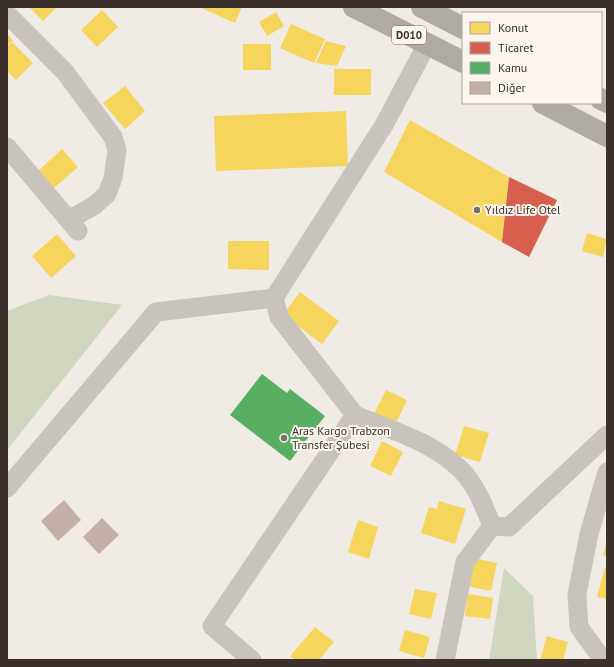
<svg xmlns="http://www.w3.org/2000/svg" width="614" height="667" viewBox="0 0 614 667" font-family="'PT Sans',sans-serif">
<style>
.green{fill:#d1d6bf}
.homes{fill:#f6d55c}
.shops{fill:#d6604d}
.public{fill:#5aae61}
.building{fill:#c3afa7}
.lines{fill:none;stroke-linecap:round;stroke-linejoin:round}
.minor{stroke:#c9c3be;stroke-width:19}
.highway{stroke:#afaaa4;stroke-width:22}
.poi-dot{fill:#7a716c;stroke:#fbf5ee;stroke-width:1.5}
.labels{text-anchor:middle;stroke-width:4;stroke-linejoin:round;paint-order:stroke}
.shield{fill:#fbf5ee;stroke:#756b66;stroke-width:1}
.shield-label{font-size:11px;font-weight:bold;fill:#3b302b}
.poi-label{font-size:12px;fill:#3b302b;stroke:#fbf5ee;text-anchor:start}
</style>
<rect width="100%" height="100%" fill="#f0ebe5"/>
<g class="green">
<path d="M 49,295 L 122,305 L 7,450 L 7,311 Z"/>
<path d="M 504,568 L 533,596 L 537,660 L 489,660 Z"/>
</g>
<g class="homes">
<path d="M 29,7 L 57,7 L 43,21 Z"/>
<path d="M 199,7 L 242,7 L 235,23 Z"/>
<path d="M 102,10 L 118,27 L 97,47 L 81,30 Z"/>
<path d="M 276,12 L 284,26 L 267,36 L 259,22 Z"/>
<path d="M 291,24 L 325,39 L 314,63 L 280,48 Z"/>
<path d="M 7,33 L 13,41 L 7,45 Z"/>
<path d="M 326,41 L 346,46 L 337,66 L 316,63 Z"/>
<path d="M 12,42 L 33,63 L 16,80 L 7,71 L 7,47 Z"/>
<rect x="243" y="44" width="28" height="26"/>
<rect x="334" y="69" width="37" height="26"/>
<path d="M 125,86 L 145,111 L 125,129 L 103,103 Z"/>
<path d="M 346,111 L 348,166 L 216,171 L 214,116 Z"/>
<path d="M 410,120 L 509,177 L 502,242 L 384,172 Z"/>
<path d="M 62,149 L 78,167 L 53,189 L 37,172 Z"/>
<path d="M 587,233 L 607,239 L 603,257 L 582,251 Z"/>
<path d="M 57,234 L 76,256 L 51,278 L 32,256 Z"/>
<path d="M 228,241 L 269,241 L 269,270 L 228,269 Z"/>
<path d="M 300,292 L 339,321 L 322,344 L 283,315 Z"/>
<path d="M 386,390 L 407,400 L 395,425 L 374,414 Z"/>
<path d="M 464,426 L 489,433 L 480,462 L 455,455 Z"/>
<path d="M 382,441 L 403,452 L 391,476 L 370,466 Z"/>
<path d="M 439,501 L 466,509 L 455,544 L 421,533 L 429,507 L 437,509 Z"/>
<path d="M 358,520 L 378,527 L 369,559 L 348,552 Z"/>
<path d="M 606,543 L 607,543 L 607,556 L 603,555 Z"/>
<path d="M 473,558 L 497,563 L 491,591 L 466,586 Z"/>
<path d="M 605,567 L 607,567 L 607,599 L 597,597 Z"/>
<path d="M 415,589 L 437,593 L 431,619 L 409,614 Z"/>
<path d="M 468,594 L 493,598 L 490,619 L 465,616 Z"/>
<path d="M 315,627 L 334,642 L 319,660 L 295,660 L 290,656 Z"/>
<path d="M 405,630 L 430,637 L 424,658 L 399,651 Z"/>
<path d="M 547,636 L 568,642 L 563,660 L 540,660 Z"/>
</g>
<path class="shops" d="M 509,177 L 557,200 L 529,257 L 502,242 Z"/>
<path class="public" d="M 262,374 L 287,393 L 290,389 L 325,416 L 290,461 L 230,415 Z"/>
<g class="building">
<path d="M 64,500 L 81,520 L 58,541 L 41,521 Z"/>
<path d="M 102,518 L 119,535 L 99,554 L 83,537 Z"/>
</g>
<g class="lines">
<g class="minor">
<path d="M 7,14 L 65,72 L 113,137 L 117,150 L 113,178 L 107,194 L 95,205 L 69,220"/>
<path d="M 7,147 L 78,231"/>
<path d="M 274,298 L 279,317 L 355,415"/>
<path d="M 7,488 L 156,312 L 274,298 L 384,125 L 427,44"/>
<path d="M 252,660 L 212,626 L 355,415 C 391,430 433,442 461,470 C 476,485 484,506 492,526 L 509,527 L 607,435"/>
<path d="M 445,660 L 465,562 L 492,526"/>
<path d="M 603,660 L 579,627 L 577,594 L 589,534 L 607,472"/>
</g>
<g class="highway">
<path d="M 354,7 L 463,62"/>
<path d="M 422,7 L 463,28"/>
<path d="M 601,99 L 607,102"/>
<path d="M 543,103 L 607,136"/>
</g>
</g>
<g class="poi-dot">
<circle cx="477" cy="210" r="4"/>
<circle cx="284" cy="438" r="4"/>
</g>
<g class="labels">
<rect class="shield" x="392" y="26" width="34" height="18" rx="3"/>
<g class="shield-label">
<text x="409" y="39">D010</text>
</g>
<g class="poi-label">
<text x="485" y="214">Yıldız Life Otel</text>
<text x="292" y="435">Aras Kargo Trabzon<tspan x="292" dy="14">Transfer Şubesi</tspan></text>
</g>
</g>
<rect width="614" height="667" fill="none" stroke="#3b302b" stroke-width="16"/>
<rect x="462" y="12" width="140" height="92" fill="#fbf5ee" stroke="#aea6a0"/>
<rect x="470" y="22" width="20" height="12" fill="#f6d55c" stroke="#aea6a0"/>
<text x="498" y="32" font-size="12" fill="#3b302b">Konut</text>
<rect x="470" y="42" width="20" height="12" fill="#d6604d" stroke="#aea6a0"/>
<text x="498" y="52" font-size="12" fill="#3b302b">Ticaret</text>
<rect x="470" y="62" width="20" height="12" fill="#5aae61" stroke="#aea6a0"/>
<text x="498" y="72" font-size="12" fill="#3b302b">Kamu</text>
<rect x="470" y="82" width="20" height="12" fill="#c3afa7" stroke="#aea6a0"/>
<text x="498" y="92" font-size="12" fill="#3b302b">Diğer</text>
</svg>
